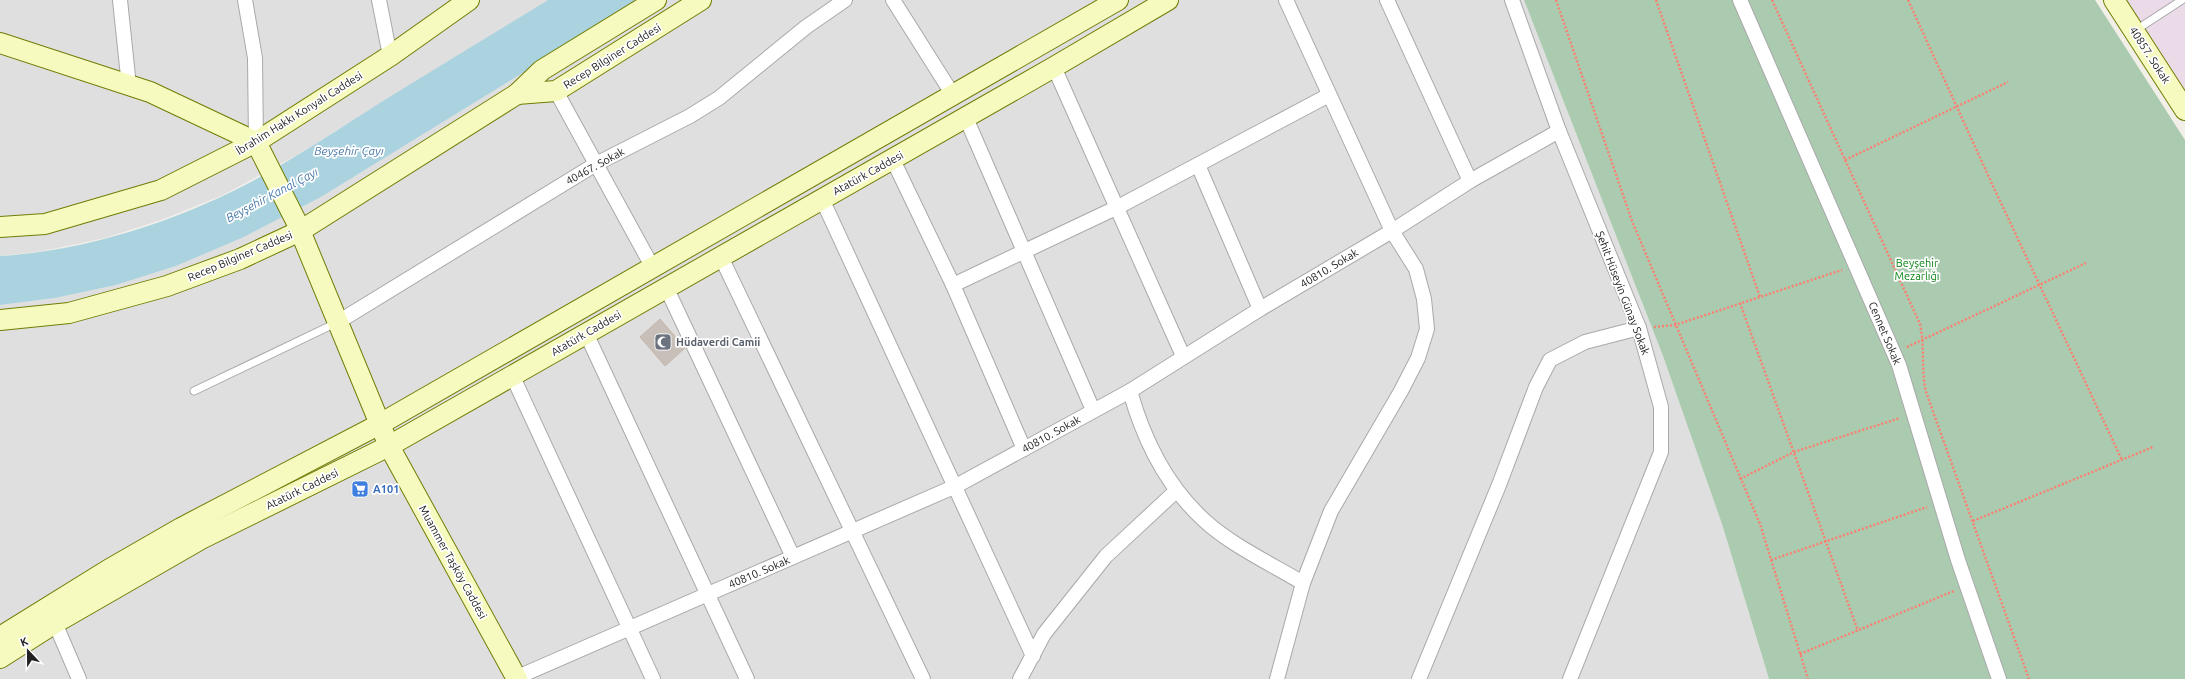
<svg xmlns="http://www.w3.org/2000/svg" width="2185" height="679" viewBox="0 0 2185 679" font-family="Ubuntu,sans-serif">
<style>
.residential{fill:#e0dfdf}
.industrial{fill:#ebdbe8}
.cemetery{fill:#aacbaf}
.water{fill:#aad3df}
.building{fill:#c7bfb8;stroke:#c4b6ab}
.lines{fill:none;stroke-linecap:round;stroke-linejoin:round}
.lane-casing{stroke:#a9a9a9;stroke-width:9}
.street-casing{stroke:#a9a9a9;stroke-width:16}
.secondary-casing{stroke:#707d05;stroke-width:22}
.path{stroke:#fa8072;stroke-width:2.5;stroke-dasharray:2 2;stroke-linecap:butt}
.lane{stroke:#fff;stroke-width:7}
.street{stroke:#fff;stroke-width:14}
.secondary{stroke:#f7fabf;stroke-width:20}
.labels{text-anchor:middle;stroke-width:3.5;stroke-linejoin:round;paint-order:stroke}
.street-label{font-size:11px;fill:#222;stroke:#fff}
.park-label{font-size:11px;fill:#0c8416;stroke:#fff}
.worship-label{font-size:11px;font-weight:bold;fill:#5b616d;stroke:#fff;text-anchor:start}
.shop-label{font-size:11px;font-weight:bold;fill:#366cbe;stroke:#fff;text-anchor:start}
.water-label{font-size:12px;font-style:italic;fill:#4a7aab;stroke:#fff}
</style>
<rect width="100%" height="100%" fill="#f2efe9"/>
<g class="residential">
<path d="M 0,0 L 548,0 L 295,156 L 223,195 L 161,220 L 105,238 L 43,251 L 0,256 Z"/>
<path d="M 641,0 L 1524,0 L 1663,356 L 1722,524 L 1769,679 L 0,679 L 0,305 L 55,298 L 116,285 L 176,266 L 244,237 L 321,197 Z"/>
</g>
<path class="industrial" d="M 2125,0 L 2185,0 L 2185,94 Z"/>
<path class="cemetery" d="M 1524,0 L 2095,0 L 2185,140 L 2185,679 L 1769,679 L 1722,524 L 1663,356 Z"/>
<path class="water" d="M 548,0 L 641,0 L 321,197 L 244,237 L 176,266 L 116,285 L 55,298 L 0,305 L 0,256 C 85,251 174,222 249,183 C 295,158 339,129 383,101 C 438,67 493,34 548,0 Z"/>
<path class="building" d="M 660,319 L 685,348 L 665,366 L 640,337 Z"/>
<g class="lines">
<g class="lane-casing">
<g id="lane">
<path d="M 2136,30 L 2182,0"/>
<path d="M 194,391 L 336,323"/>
</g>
</g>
<g class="street-casing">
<g id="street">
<path d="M 120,0 L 129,86"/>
<path d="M 245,0 L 255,58 L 256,142"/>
<path d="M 379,0 L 390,56"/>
<path d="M 893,0 L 953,95"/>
<path d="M 1387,0 L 1470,181"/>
<path d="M 1512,0 L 1559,131 L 1639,328 L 1661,407 L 1661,452 L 1570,679"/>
<path d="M 1740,0 L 1899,365 L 1958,560 L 1999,679"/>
<path d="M 1054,67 L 1183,356"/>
<path d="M 556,91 L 653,268"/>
<path d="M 966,118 L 1093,410"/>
<path d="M 893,160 L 953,285 L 1024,449"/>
<path d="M 1198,165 L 1260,309"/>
<path d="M 822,199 L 1033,656"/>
<path d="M 721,257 L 923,679"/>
<path d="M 953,285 L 1118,207 L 1329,95"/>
<path d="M 666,287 L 793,557"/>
<path d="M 338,322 L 596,164 L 690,116 L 719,98 L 806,27 L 845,0"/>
<path d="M 586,333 L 747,679"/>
<path d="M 512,375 L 653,679"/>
<path d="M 1130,391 C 1144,441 1166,486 1205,521 C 1231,545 1273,565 1303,583"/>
<path d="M 55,623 L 79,679"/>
<path d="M 513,679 L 956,486 L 1130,391 L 1260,309 L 1392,231 L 1470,181 L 1559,131"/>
<path d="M 1020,679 L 1044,634 L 1106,556 L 1176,491"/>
<path d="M 1277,679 L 1303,583 L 1331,511 L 1401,391 L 1418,358 L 1427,329 L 1424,299 L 1416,269 L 1392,231 L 1286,0"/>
<path d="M 1419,679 L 1499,485 L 1536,387 L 1550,360 L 1585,342 L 1639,328"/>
</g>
</g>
<g class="secondary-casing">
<g id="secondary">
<path d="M 656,0 L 542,70 L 517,94 L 556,91 L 701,0"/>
<path d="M 2114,0 L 2185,110"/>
<path d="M 0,43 L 150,92 L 256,142 L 296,221 L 389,446 L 517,679"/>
<path d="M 0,227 L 45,224 L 161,190 L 256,142 L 390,56 L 469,0"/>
<path d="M 0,320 L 69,313 L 167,286 L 240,259 L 300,231 L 517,94"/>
<path d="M 0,637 L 108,570 L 181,528 L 380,424 L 1118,0"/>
<path d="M 0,658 L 55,623 L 201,539 L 389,446 L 1054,67 L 1168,0"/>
</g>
</g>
<g class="path">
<path d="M 1556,0 L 1632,221 L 1760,524 L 1808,679"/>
<path d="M 1656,0 L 1760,297"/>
<path d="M 1772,0 L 1920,324 C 1925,347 1921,369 1926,392 L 2029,679"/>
<path d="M 1908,0 L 1993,186 L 2122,460"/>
<path d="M 1845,160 L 2008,82"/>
<path d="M 1740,303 L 1858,631"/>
<path d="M 1654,327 L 1675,325 L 1842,270"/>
<path d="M 1907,347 L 2086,263"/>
<path d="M 1740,479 L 1794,452 L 1900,418"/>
<path d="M 1973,521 L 2153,447"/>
<path d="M 1771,560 L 1927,507"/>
<path d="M 1800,654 L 1954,591"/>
</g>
<use href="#lane" class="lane"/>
<use href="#street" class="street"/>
<use href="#secondary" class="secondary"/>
</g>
<defs>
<g id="mosque-square" transform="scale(0.9)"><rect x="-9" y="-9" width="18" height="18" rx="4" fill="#6b7280" stroke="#fff"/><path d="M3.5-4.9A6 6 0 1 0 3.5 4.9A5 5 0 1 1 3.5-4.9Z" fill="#fff"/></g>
<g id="supermarket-square" transform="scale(0.9)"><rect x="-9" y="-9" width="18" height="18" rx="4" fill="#3f7fe0" stroke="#fff"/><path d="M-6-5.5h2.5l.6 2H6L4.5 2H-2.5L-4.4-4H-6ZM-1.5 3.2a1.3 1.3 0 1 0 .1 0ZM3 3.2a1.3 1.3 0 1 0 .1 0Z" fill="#fff"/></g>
</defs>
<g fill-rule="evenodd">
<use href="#mosque-square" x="663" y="342"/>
<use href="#supermarket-square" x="360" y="489"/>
</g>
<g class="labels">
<g class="street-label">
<text transform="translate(2150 55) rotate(57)" y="4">40857. Sokak</text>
<text transform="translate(612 56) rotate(-32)" y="4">Recep Bilginer Caddesi</text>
<text transform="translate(299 113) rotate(-32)" y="4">İbrahim Hakkı Konyalı Caddesi</text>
<text transform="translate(595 166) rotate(-29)" y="4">40467. Sokak</text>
<text transform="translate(868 173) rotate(-29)" y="4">Atatürk Caddesi</text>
<text transform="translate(240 256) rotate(-23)" y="4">Recep Bilginer Caddesi</text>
<text transform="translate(1329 268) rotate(-31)" y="4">40810. Sokak</text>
<text transform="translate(1623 293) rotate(69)" y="4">Şehit Hüseyin Günay Sokak</text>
<text transform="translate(586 333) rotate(-30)" y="4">Atatürk Caddesi</text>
<text transform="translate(1885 333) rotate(67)" y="4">Cennet Sokak</text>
<text transform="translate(1051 434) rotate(-29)" y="4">40810. Sokak</text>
<text transform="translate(302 489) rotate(-26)" y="4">Atatürk Caddesi</text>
<text transform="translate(453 562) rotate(61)" y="4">Muammer Taşköy Caddesi</text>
<text transform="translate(759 572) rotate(-23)" y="4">40810. Sokak</text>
</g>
<g class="park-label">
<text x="1917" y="267">Beyşehir<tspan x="1917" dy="13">Mezarlığı</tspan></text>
</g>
<g class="worship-label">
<text x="676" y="346">Hüdaverdi Camii</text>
</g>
<g class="shop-label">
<text x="373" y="493">A101</text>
</g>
<g class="water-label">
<text x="349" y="155">Beyşehir Çayı</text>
<text transform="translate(272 195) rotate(-28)" y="4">Beyşehir Kanal Çayı</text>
</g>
</g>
<g transform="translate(28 651) rotate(338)" stroke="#ffffff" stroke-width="3" paint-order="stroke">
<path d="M0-3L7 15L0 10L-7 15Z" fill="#222222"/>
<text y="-6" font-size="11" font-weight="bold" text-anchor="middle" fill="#222222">K</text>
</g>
</svg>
